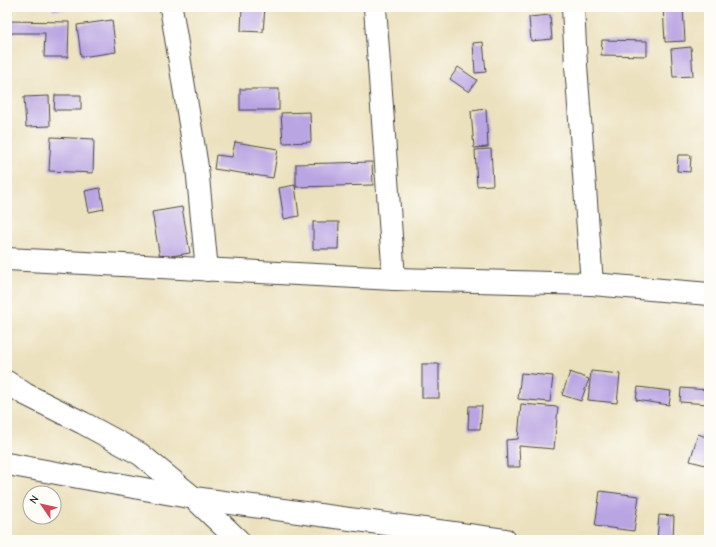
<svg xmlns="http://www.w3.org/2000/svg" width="716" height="547" viewBox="0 0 716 547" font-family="'Comic Neue',sans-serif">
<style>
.building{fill:#baa5e3}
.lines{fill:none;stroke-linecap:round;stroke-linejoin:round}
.minor-casing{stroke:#484641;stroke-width:24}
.minor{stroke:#fff;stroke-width:22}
</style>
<rect width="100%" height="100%" fill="#fdfcf7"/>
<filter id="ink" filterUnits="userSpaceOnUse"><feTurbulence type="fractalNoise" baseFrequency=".025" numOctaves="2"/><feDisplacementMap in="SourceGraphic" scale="8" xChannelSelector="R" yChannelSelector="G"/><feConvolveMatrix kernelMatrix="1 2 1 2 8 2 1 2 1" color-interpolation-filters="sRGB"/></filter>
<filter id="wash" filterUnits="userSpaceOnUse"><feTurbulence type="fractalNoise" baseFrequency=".012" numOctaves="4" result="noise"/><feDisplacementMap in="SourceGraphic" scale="16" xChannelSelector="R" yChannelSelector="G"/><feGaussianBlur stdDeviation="0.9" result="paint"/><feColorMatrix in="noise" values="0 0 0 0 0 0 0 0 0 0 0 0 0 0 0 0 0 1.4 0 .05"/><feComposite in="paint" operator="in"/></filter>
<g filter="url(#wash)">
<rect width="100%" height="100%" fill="#ece1be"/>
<g id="blocks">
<g class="building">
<path d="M 52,7 L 65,7 L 66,9 L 53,11 Z"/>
<path d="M 242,7 L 265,7 L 263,32 L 241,31 Z"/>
<path d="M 663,7 L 683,7 L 685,41 L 665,42 Z"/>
<path d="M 550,15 L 552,39 L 531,41 L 529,17 Z"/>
<path d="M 112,20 L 116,52 L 81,57 L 77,25 Z"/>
<path d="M 7,21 L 69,22 L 68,57 L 44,57 L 45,33 L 7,33 Z"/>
<path d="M 602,40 L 647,41 L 647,56 L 601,55 Z"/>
<path d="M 483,42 L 486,72 L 475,73 L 473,43 Z"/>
<path d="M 691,47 L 693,76 L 673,77 L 671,49 Z"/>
<path d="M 458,67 L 477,80 L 469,92 L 450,79 Z"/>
<rect x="240" y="89" width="39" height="21"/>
<path d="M 55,95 L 81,95 L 81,110 L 54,110 Z"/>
<path d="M 49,96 L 50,126 L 26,127 L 24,97 Z"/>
<path d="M 486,109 L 488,147 L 474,148 L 471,111 Z"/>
<path d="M 310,112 L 311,142 L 283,143 L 281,113 Z"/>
<path d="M 51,137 L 94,139 L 93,173 L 49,171 Z"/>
<path d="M 235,142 L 278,149 L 273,178 L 214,169 L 216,155 L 232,157 Z"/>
<path d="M 491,149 L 493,185 L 477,186 L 475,150 Z"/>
<path d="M 678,155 L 691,155 L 690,172 L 677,171 Z"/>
<path d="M 372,162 L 373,185 L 296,187 L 296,164 Z"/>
<path d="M 295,185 L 299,216 L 284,219 L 279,188 Z"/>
<path d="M 100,188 L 104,209 L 89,212 L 85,191 Z"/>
<path d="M 182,207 L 190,253 L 160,258 L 152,212 Z"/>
<path d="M 313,222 L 339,222 L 338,249 L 313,249 Z"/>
<rect x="422" y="364" width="17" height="34"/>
<path d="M 591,371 L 620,374 L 617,403 L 588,400 Z"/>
<path d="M 570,372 L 589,379 L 581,401 L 562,395 Z"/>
<path d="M 521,373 L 553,376 L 550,402 L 518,399 Z"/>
<path d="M 638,387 L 671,391 L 669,405 L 636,400 Z"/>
<path d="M 681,388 L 709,390 L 709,404 L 680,402 Z"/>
<path d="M 521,404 L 558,407 L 554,449 L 519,446 L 520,467 L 507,467 L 506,440 L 518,439 Z"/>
<path d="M 469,406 L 482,406 L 480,429 L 468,429 Z"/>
<path d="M 698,434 L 709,438 L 709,466 L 690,461 Z"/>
<path d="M 600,491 L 639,496 L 634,531 L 595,526 Z"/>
<path d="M 659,515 L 674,516 L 673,540 L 657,540 Z"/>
</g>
</g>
</g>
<g filter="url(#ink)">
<use href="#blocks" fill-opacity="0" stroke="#484641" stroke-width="1"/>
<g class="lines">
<g class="minor-casing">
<g id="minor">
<path d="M 171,7 L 197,167 L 207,270"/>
<path d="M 375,7 L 394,279"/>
<path d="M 573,7 L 576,65 L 592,284"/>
<path d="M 7,259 L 394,279 L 592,284 L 709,294"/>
<path d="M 7,382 L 25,394 L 83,423 L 140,454 L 194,498 L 238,540"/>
<path d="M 7,464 L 194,498 L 505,540"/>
</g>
</g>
<use href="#minor" class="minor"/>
</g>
</g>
<rect width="716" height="547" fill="none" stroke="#fdfcf7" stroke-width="24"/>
<g transform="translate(42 505) rotate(304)"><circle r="19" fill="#fdfcf7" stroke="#a9a8a5"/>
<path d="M0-3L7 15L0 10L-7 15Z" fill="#d1495b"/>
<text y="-6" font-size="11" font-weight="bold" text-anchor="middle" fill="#2b2b2b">N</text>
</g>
</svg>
